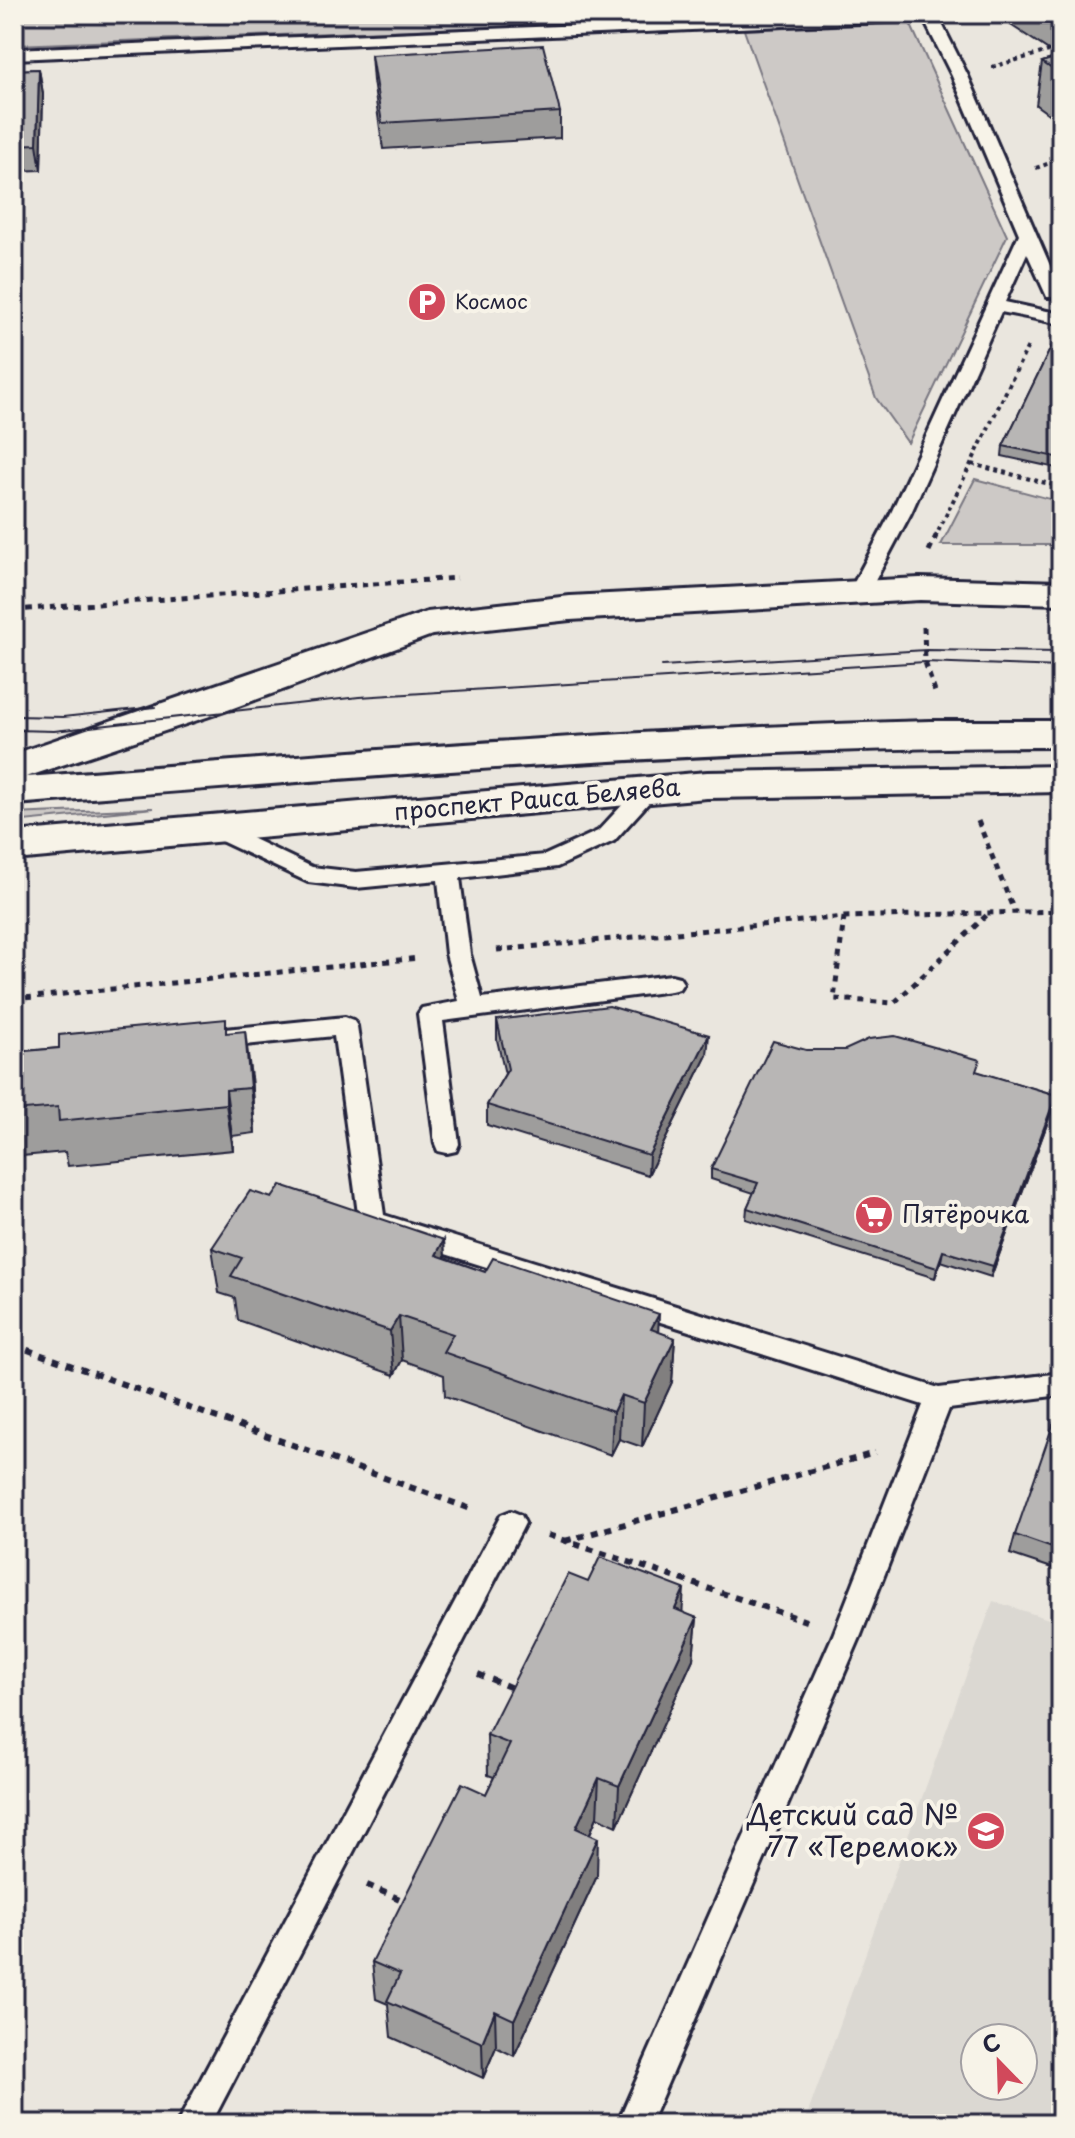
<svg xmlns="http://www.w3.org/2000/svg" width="1075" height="2138" viewBox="0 0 1075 2138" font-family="'Playpen Sans',sans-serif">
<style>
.built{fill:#dbd8d2;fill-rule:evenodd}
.green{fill:#cdc9c6;stroke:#787680;stroke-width:2}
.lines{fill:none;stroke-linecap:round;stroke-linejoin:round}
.lane-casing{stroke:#22223b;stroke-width:6}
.street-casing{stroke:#22223b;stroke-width:6}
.secondary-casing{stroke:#22223b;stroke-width:6}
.path-far2{stroke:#22223b;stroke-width:4;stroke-dasharray:4 4;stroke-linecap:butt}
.path-far1{stroke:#22223b;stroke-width:5;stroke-dasharray:6 6;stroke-linecap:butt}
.path{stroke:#22223b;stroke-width:6;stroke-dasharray:7 7;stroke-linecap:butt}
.lane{fill:#f7f3e8;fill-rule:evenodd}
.street{fill:#f7f3e8;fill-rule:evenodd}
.secondary{fill:#f7f3e8;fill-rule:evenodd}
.tram{stroke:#22223b;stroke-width:2}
.wall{fill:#9e9d9c;stroke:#22223b;stroke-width:2}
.shaded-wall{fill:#817f7f;stroke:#22223b;stroke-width:2}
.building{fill:#b8b6b5;stroke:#22223b;stroke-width:2}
.labels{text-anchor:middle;stroke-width:8;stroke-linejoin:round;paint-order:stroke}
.far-poi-label{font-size:20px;fill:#22223b;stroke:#f7f3e8;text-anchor:start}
.street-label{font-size:24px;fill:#22223b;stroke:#f7f3e8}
.poi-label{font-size:24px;fill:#22223b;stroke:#f7f3e8;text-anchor:start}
.near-poi-label{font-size:28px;fill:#22223b;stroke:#f7f3e8;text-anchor:end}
</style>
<rect width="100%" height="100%" fill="#eae6de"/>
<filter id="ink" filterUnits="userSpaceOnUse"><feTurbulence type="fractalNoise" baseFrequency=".0125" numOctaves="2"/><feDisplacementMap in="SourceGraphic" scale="16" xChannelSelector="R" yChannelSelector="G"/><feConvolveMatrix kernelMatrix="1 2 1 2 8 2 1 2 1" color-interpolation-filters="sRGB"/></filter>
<g filter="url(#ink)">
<path class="built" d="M 993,1601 L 1061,1623 L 1061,2124 L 804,2124 ZM 975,2038 L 1023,2038 L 1023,2086 L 975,2086 Z"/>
<g class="green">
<path d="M 14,14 L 833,14 L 14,45 Z"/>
<path d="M 910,23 L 1007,236 L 908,443 L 876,398 L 744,30 Z"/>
<path d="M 975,479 L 1061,502 L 1061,545 L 941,545 Z"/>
<path d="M 154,808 L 14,822 L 14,814 Z"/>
</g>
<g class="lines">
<g class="lane-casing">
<g id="lane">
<path d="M 845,14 L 937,14 L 968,76 L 1061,291 L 1059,297 L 1047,297 L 1027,253 L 1005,302 L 1061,314 L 1061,324 L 1001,312 L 911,513 L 868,594 L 858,600 L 848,594 L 891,513 L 1019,234 L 952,76 L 924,20 L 14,59 L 14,49 Z"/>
<path d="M 649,783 L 657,785 L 660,790 L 614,841 L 557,867 L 460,878 L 470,954 L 482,998 L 671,975 L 679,977 L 683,983 L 679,989 L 671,991 L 443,1021 L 459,1144 L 456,1151 L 447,1153 L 438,1151 L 435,1144 L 418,1014 L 422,1008 L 459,1001 L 446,954 L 438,880 L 356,888 L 308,882 L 204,833 L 201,828 L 204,823 L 220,823 L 312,867 L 356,872 L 545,855 L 598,831 L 641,785 Z"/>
<path d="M 345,1017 L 353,1020 L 357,1026 L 384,1215 L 939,1388 L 1061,1373 L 1061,1395 L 949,1409 L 861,1635 L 650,2124 L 617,2124 L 833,1635 L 923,1405 L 363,1228 L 359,1221 L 334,1036 L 215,1048 L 207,1045 L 203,1039 L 207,1033 L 215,1030 Z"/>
<path d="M 511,1511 L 521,1515 L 525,1523 L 521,1531 L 211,2124 L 177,2124 L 501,1515 Z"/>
</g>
</g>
<g class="street-casing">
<path id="street" d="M 920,578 L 1061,582 L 1061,604 L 920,600 L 570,620 L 432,635 L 225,711 L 14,781 L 14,754 L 427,612 L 570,596 Z"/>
</g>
<g class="secondary-casing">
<g id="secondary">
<path d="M 930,721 L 1061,721 L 1061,747 C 711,747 363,777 14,804 L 14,778 C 319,754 624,729 930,721 Z"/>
<path d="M 1061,766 L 1061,792 L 707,798 L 14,860 L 14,832 L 707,772 Z"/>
</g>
</g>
<g class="path-far2">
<path d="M 992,67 L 1049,51"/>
<path d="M 1036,168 L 1061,159"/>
<path d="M 972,464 L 1061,487"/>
<path d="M 935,538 L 1029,344"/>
</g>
<g class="path-far1">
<path d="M 929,551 L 936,536"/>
<path d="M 14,610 L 457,578"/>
<path d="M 924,627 L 925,662 L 936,695"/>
<path d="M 978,821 L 1014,911"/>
<path d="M 844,917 L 834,999 L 894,1003 L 990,912"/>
<path d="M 497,950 L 844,917 L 1061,911"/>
<path d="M 14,999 L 419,958"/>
</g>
<g class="path">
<path d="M 14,1345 L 474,1510"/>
<path d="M 548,1535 L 812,1623"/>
<path d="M 565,1541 L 875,1453"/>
<path d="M 478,1674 L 517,1690"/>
<path d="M 367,1885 L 409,1903"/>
</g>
<use href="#lane" class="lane"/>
<use href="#street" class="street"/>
<use href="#secondary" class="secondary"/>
<g class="tram">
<path d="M 662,666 L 926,650 L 1061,652"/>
<path d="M 14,716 L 63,717 L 155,707"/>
<path d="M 14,730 L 54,731 L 359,697 L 925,662 L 1061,667"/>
</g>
</g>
<g class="wall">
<path d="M 994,14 L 1061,14 L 1061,123 L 1036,105 L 1042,62 L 1059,57 Z"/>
<path d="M 371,55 L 560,112 L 560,138 L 383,149 L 373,81 Z"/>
<path d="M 39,69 L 43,94 L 41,170 L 14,171 L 14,70 Z"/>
<path d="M 1061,327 L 1061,469 L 1002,456 L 1003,446 Z"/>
<path d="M 497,1020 L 707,1055 L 648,1175 L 487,1125 L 487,1105 L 505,1074 L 497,1040 Z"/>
<path d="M 227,1033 L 251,1077 L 255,1133 L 232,1136 L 233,1150 L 68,1166 L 65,1152 L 22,1156 L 22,1170 L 14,1171 L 14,1048 L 15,1052 Z"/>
<path d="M 806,1050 L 845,1050 L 978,1072 L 1056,1095 L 1054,1105 L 991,1277 L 941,1261 L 935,1278 L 746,1219 L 747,1208 L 754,1193 L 711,1179 L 711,1169 Z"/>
<path d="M 272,1198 L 444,1240 L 445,1258 L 675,1338 L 672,1382 L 642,1447 L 619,1439 L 611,1455 L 445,1396 L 444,1375 L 402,1360 L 394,1375 L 238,1320 L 235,1298 L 219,1293 L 212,1248 Z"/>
<path d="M 1061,1414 L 1061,1571 L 1010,1554 L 1015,1535 Z"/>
<path d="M 588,1582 L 697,1618 L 693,1659 L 617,1826 L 597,1817 L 590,1834 L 597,1876 L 514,2056 L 496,2047 L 483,2078 L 391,2037 L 388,2004 L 376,1999 L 372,1962 L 486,1794 L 494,1777 L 488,1775 L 487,1735 Z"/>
</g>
<g class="shaded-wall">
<path d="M 39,69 L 43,94 L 41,170 L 37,144 Z"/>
<path d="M 245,1031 L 251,1077 L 255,1133 L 250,1088 Z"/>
<path d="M 709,1035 L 707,1055 L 648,1175 L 649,1155 Z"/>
<path d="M 226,1090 L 232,1136 L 233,1150 L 226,1104 Z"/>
<path d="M 1056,1095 L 1054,1105 L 991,1277 L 993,1266 Z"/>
<path d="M 14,1121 L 22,1156 L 22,1170 L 14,1134 Z"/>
<path d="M 444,1240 L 446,1285 L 436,1255 Z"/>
<path d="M 943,1251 L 941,1261 L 935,1278 L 937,1268 Z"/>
<path d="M 659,1314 L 657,1358 L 651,1329 Z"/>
<path d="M 399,1316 L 402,1360 L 394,1375 L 390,1331 Z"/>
<path d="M 675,1338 L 672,1382 L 642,1447 L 644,1403 Z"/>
<path d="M 621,1395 L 619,1439 L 611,1455 L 613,1412 Z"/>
<path d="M 684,1589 L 681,1631 L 675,1609 Z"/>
<path d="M 697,1618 L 693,1659 L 617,1826 L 619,1786 Z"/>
<path d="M 599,1778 L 597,1817 L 575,1867 L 576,1828 Z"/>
<path d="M 598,1838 L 597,1876 L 514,2056 L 514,2020 Z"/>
<path d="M 495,2011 L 496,2047 L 483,2078 L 482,2043 Z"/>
</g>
<g class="building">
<path d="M 543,45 L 560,112 L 382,123 L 371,55 Z"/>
<path d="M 1061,56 L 1061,75 L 1042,62 Z"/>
<path d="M 39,69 L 37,144 L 14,145 L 14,70 Z"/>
<path d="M 1061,327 L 1061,458 L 1003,446 Z"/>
<path d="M 609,1006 L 709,1035 L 649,1155 L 487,1105 L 508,1069 L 497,1020 Z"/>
<path d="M 226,1019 L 226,1033 L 245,1031 L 250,1088 L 226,1090 L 226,1104 L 59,1121 L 58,1107 L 14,1111 L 14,1052 L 59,1048 L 59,1035 Z"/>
<path d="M 895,1036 L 980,1060 L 976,1071 L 1056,1095 L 993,1266 L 943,1251 L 937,1268 L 747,1208 L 758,1183 L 711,1169 L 773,1041 L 806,1050 L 845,1050 L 869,1039 Z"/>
<path d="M 281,1185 L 444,1240 L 436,1255 L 485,1272 L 493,1258 L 659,1314 L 651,1329 L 675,1338 L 644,1403 L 621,1395 L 613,1412 L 443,1352 L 453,1334 L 399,1316 L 390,1331 L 231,1276 L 242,1258 L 212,1248 L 250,1191 L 272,1198 Z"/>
<path d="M 1057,1413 L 1061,1414 L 1061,1551 L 1015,1535 Z"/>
<path d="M 600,1557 L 684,1589 L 675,1609 L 697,1618 L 619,1786 L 599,1778 L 576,1828 L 598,1838 L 514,2020 L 495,2011 L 482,2043 L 387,2001 L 400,1974 L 372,1962 L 462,1783 L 486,1794 L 510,1744 L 487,1735 L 568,1574 L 588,1582 Z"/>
</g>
</g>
<defs>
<g id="parking-disc" transform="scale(2)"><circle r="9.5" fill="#d1495b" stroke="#f7f3e8"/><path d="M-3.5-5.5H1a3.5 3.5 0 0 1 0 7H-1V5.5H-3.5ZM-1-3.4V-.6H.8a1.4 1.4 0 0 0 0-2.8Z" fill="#fff"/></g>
<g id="supermarket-disc" transform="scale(2)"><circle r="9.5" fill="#d1495b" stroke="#f7f3e8"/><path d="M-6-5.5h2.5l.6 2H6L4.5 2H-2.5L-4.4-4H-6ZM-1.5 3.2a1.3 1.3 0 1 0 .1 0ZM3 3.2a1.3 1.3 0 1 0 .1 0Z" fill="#fff"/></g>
<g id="school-disc" transform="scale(2)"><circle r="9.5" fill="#d1495b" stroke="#f7f3e8"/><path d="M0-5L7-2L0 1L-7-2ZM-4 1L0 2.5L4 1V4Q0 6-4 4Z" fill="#fff"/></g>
</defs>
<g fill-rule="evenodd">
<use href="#parking-disc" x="427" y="302"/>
<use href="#supermarket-disc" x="874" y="1215"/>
<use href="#school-disc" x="986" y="1831"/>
</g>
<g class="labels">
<g class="far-poi-label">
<text x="455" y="309">Космос</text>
</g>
<g class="street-label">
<text transform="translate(537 800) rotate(-5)" y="8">проспект Раиса Беляева</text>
</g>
<g class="poi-label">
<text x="902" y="1223">Пятёрочка</text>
</g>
<g class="near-poi-label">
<text x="958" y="1825">Детский сад №<tspan x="958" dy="32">77 «Теремок»</tspan></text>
</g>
</g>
<rect width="1075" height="2138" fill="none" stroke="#f7f3e8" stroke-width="48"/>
<rect x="24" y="24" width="1027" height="2090" fill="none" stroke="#22223b" stroke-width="3" filter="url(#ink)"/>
<g transform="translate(999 2062) rotate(337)"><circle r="38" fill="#f7f3e8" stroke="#a29fa3" stroke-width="2"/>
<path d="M0-6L14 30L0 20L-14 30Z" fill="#d1495b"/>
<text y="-12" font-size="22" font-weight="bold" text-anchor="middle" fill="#22223b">С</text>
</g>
</svg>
